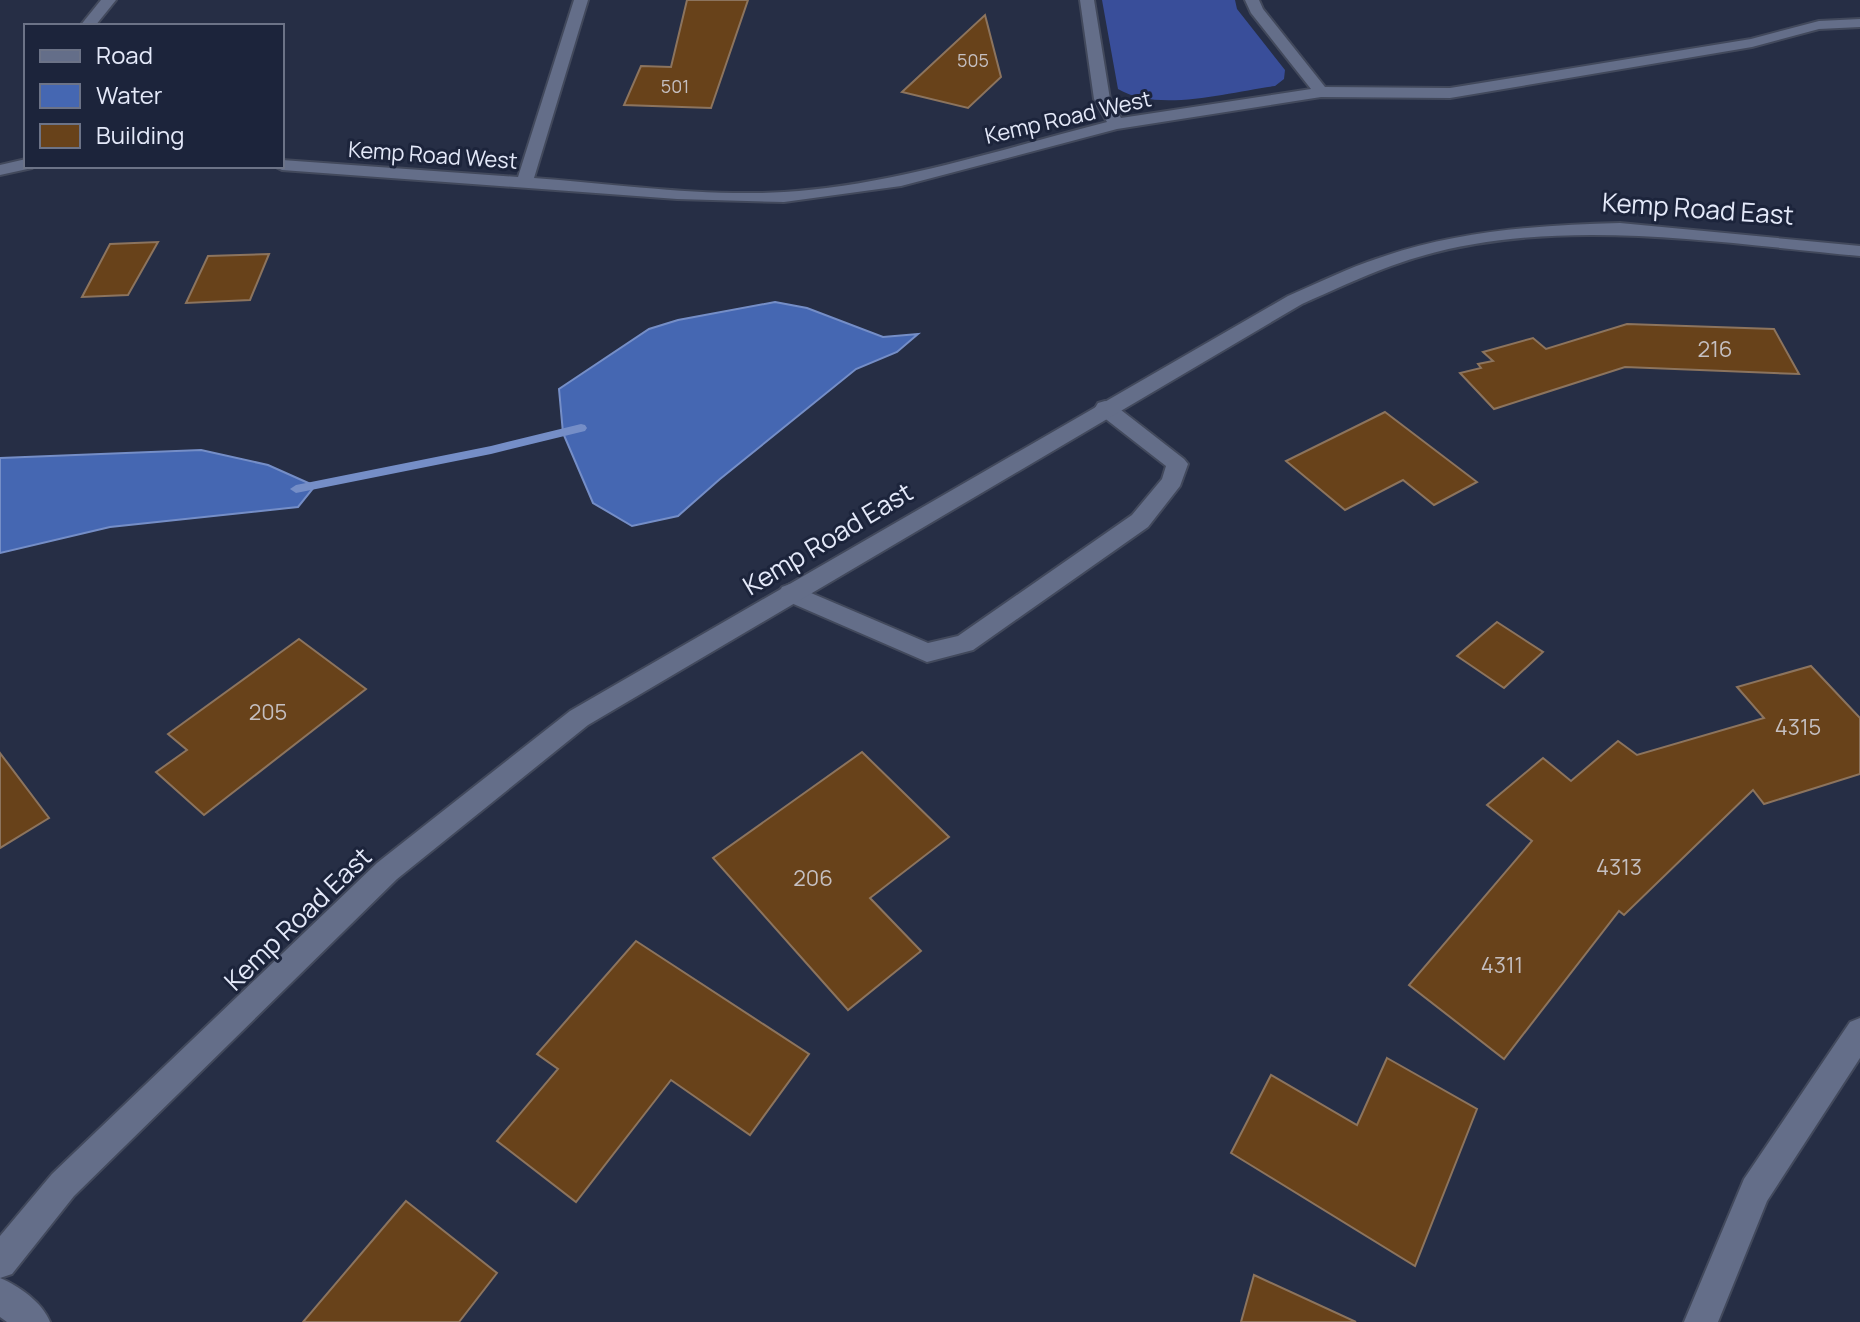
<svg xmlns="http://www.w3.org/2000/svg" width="1860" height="1322" viewBox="0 0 1860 1322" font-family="Manrope,sans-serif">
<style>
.forest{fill:#394e9a}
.water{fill:#4567b2;stroke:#758ec7;stroke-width:2}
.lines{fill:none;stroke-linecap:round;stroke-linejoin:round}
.stream{fill:#758ec7;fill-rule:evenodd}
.building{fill:#68421a;stroke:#8c745e;stroke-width:2}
.lane-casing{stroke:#42495c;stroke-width:4}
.street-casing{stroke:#42495c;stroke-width:4}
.lane{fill:#646e89;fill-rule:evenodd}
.street{fill:#646e89;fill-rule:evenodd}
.labels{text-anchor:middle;stroke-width:6;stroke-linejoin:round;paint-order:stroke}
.far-number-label{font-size:18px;fill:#c5bfc1}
.far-street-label{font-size:22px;fill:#e4e9f9;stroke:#1c243b}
.number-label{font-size:22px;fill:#c5bfc1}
.street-label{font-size:26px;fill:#e4e9f9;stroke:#1c243b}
</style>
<rect width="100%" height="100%" fill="#262e45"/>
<path class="forest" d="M 1102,0 L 1235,0 L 1237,9 L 1285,70 L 1284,79 L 1275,86 C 1229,92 1158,113 1118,89 Z"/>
<g class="water">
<path d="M 775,302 L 807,308 L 883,337 L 918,334 L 897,352 L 856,369 L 720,479 L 678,516 L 632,526 L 593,503 L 563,433 L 559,389 L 649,329 L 678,320 Z"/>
<path d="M 201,450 L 268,465 L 315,486 L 298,507 L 110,527 L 0,553 L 0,458 Z"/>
</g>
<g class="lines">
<path class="stream" d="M 581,424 L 585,425 L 587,428 L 585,431 L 491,454 L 296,493 L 290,489 L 296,485 L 491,446 Z"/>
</g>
<g class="building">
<path d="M 687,0 L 748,0 L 711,108 L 624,105 L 641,66 L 671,67 Z"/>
<path d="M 985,15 L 1001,77 L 968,108 L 902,92 Z"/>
<path d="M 158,242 L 128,295 L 82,297 L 110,244 Z"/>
<path d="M 269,254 L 250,300 L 186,303 L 208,256 Z"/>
<path d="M 1627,324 L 1774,329 L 1799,374 L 1625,367 L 1494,409 L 1460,373 L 1481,368 L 1478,364 L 1493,361 L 1483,352 L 1533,338 L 1546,349 Z"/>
<path d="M 1385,412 L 1477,482 L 1434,505 L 1403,480 L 1345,510 L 1286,461 Z"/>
<path d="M 1497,622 L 1543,652 L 1504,688 L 1457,656 Z"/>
<path d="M 299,639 L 366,689 L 204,815 L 156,772 L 187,750 L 168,734 Z"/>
<path d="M 1811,666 L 1860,718 L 1860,774 L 1764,804 L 1753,790 L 1624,915 L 1619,911 L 1504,1059 L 1409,985 L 1532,841 L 1487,805 L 1543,758 L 1571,781 L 1618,741 L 1637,755 L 1764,718 L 1737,687 Z"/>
<path d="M 862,752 L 949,837 L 870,898 L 921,951 L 848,1010 L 713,858 Z"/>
<path d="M 0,753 L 49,818 L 0,848 Z"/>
<path d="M 636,941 L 809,1054 L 750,1135 L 671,1080 L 576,1202 L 497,1141 L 558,1069 L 537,1054 Z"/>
<path d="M 1387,1058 L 1477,1109 L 1415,1266 L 1231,1153 L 1271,1075 L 1357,1125 Z"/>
<path d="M 406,1201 L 497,1273 L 459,1322 L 303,1322 Z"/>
<path d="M 1254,1275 L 1356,1322 L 1241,1322 Z"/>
</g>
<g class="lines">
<g class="lane-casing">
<g id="lane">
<path d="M 1105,401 L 1112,403 L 1184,459 L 1188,464 L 1180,486 L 1148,527 L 973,650 L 927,662 L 782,599 L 779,593 L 782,587 L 790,584 L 928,643 L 958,636 L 1132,515 L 1162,479 L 1166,466 L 1098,413 L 1095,408 L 1098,403 Z"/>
<path d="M 0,1278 C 19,1286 42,1302 50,1322 L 7,1322 L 0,1317 Z"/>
</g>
</g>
<g class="street-casing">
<g id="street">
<path d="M 101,0 L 116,0 L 95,26 L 80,26 Z"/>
<path d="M 574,0 L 588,0 L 534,178 C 614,184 706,197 784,192 C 894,185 1001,149 1107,122 L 1094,99 L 1080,0 L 1094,0 L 1110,99 L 1121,118 L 1311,89 L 1251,13 L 1245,0 L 1259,0 L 1263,9 L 1325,87 L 1450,88 L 1751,39 L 1819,21 L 1860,19 L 1860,27 L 1819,29 L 1752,47 L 1450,98 L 1321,97 L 1117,129 L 901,186 L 784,202 L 677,199 L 282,170 L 274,166 L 282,166 L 282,160 L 518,177 Z"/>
<path d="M 26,159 L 26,166 L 32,168 L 0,175 L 0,165 Z"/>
<path d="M 1620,223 L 1860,246 L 1860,256 C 1708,242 1538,212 1391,266 C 1361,277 1331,291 1302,304 L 588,725 L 397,879 L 74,1196 L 12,1274 L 0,1278 L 0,1236 L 52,1174 L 377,863 L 570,711 L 1288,296 C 1318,283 1348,268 1379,258 C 1455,231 1540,225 1620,223 Z"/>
<path d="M 1860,1018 L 1860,1058 L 1767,1201 L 1718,1322 L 1684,1322 L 1744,1179 L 1850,1022 Z"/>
</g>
</g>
<use href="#lane" class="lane"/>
<use href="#street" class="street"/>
</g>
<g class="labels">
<g class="far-number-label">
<text x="973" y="67">505</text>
<text x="675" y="93">501</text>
</g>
<g class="far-street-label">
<text transform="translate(1068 117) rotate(-13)" y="8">Kemp Road West</text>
<text transform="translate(433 155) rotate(4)" y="8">Kemp Road West</text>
</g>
<g class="number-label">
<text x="1715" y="357">216</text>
<text x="268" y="720">205</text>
<text x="1798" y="735">4315</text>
<text x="1619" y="875">4313</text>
<text x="813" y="886">206</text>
<text x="1502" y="973">4311</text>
</g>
<g class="street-label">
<text transform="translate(1698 209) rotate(4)" y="9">Kemp Road East</text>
<text transform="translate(828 539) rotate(-31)" y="9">Kemp Road East</text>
<text transform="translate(298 919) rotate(-44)" y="9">Kemp Road East</text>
</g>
</g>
<rect x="24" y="24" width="260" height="144" fill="#1c243b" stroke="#6c7387" stroke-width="2"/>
<rect x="40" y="50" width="40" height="12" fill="#646e89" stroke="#6c7387" stroke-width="2"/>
<text x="96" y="64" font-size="24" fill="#e4e9f9">Road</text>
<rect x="40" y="84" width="40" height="24" fill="#4567b2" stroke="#6c7387" stroke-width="2"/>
<text x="96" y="104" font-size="24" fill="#e4e9f9">Water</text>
<rect x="40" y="124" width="40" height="24" fill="#68421a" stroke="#6c7387" stroke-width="2"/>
<text x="96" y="144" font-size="24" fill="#e4e9f9">Building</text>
</svg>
